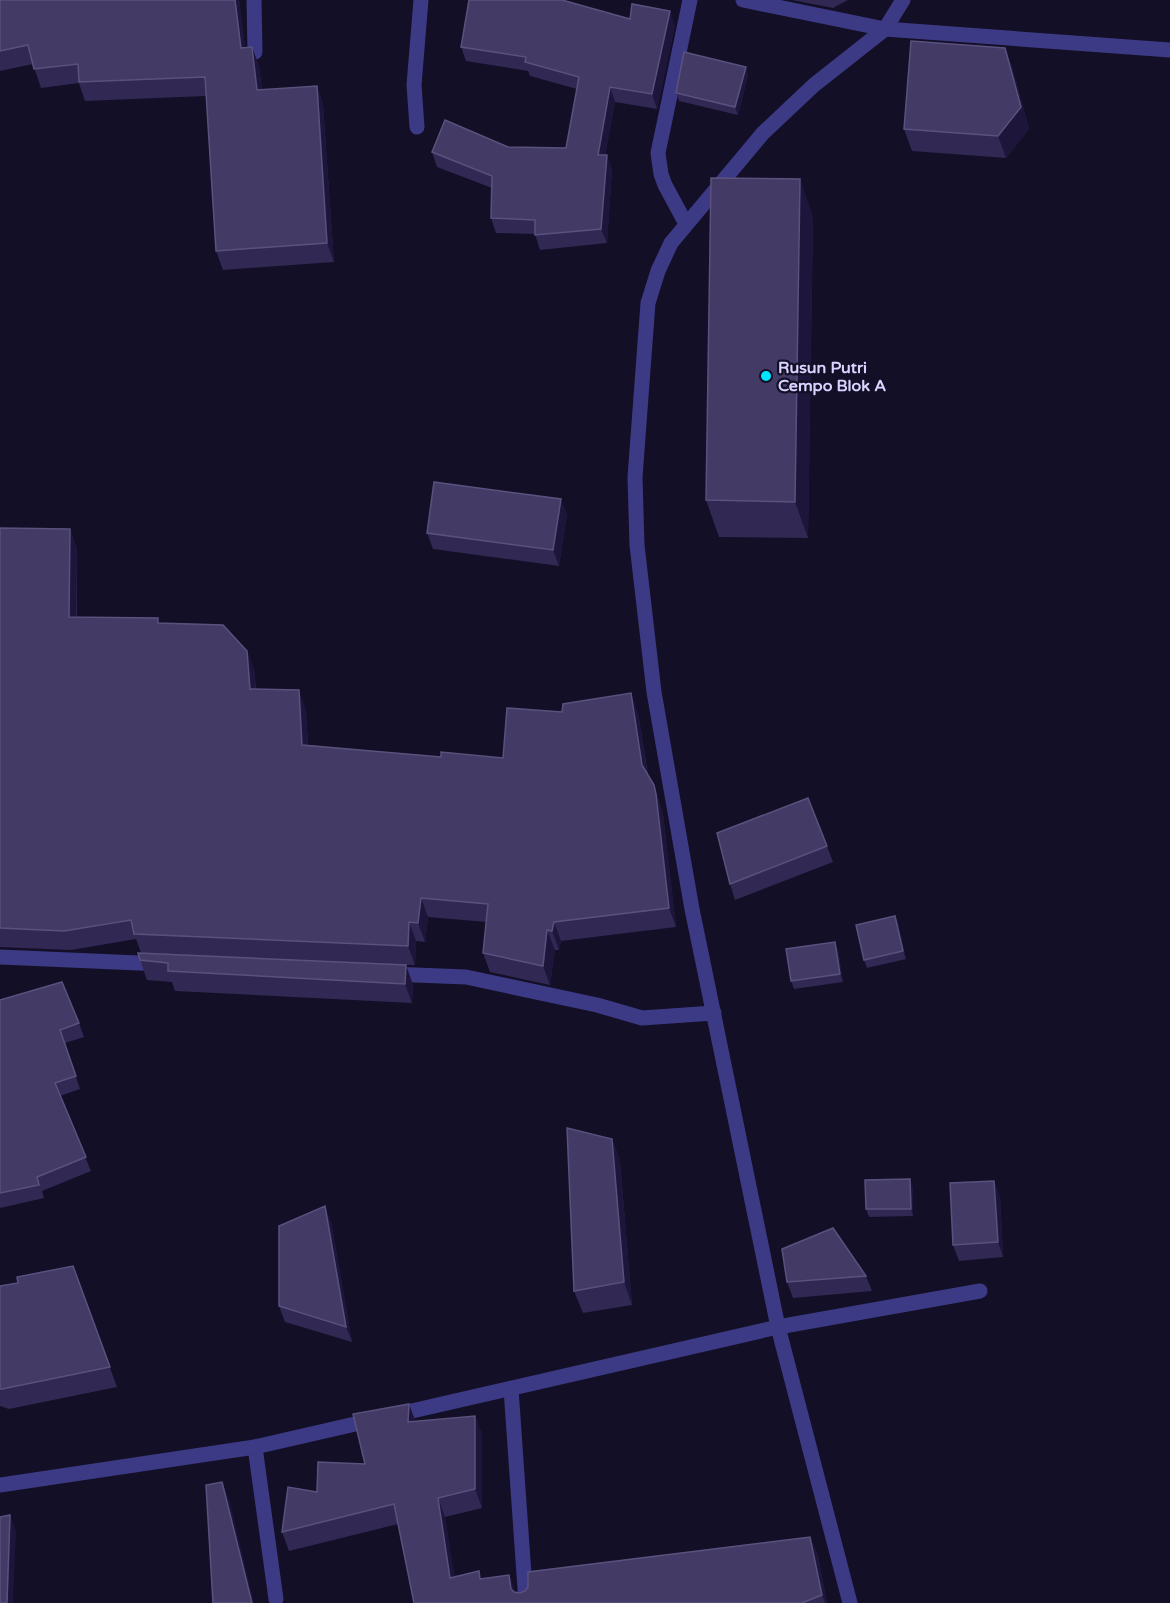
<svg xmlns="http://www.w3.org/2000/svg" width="1170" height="1603" viewBox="0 0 1170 1603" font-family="'Varela Round',sans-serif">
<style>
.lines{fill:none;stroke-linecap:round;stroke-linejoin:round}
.lane{stroke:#3d3a85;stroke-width:15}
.street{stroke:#3d3a85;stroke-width:15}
.wall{fill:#312854}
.shaded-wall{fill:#1d163a}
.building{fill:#433a66;stroke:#5a527e;stroke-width:1.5}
.poi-dot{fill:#00e5ff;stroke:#130f26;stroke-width:2}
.labels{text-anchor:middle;stroke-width:4.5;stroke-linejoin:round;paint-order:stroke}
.poi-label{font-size:16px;font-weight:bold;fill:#d9d4ff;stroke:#130f26;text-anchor:start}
</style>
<rect width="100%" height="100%" fill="#130f26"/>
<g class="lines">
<g class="lane">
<path d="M 254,0 L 255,52"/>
<path d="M 778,1327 L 980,1291"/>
</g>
<g class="street">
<path d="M 743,0 L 885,29 L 1170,50"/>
<path d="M 417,127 L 414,85 L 421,0"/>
<path d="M 686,224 L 665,185 L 661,174 L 658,153 L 690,0"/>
<path d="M 0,957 L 162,964"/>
<path d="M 390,974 L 466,977 L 597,1005 L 642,1018 L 714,1013"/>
<path d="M 511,1389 L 526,1603"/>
<path d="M 255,1447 L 276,1599"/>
<path d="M 0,1485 L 255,1447 L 778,1327"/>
<path d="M 850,1603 L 778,1327 L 692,909 L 654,692 L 637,545 L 635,477 L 648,303 L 658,271 L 671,243 L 763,133 L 814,85 L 885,29 L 903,0"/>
</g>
</g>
<g class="wall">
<path d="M 0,0 L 239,0 L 245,48 L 252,47 L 259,66 L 262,90 L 317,86 L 323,105 L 334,262 L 223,270 L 216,251 L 206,96 L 85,101 L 79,83 L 41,88 L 33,64 L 0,71 Z"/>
<path d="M 792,0 L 848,0 L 833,8 Z"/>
<path d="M 630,19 L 675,25 L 657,109 L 615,102 L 605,155 L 612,169 L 607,243 L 540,250 L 535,234 L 496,233 L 491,218 L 492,188 L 437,167 L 432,152 L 508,147 L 566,148 L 577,89 L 530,76 L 528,71 L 466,61 L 461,47 Z"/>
<path d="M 1005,48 L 1013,70 L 1029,129 L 1006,158 L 912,151 L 904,129 Z"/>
<path d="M 748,75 L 738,115 L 679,101 L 676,93 Z"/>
<path d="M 813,216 L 808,538 L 719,537 L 706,500 Z"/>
<path d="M 567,514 L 559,566 L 433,549 L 427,533 Z"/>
<path d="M 0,528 L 70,529 L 77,549 L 77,617 L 160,623 L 247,651 L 254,670 L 256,689 L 306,710 L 308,745 L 441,757 L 503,758 L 562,712 L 638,713 L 648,774 L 654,785 L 663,814 L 676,927 L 561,941 L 559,950 L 555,950 L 550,985 L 490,972 L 483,953 L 486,922 L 428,917 L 425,942 L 416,941 L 415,965 L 406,965 L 413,985 L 412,1003 L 175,991 L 172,982 L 147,980 L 140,960 L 141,953 L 136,939 L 71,950 L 0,947 Z"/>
<path d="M 827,846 L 833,862 L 735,900 L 730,884 Z"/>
<path d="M 895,916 L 898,924 L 906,959 L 867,968 L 864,960 Z"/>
<path d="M 838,950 L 843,982 L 794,989 L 791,981 Z"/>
<path d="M 0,1000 L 79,1023 L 84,1037 L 65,1043 L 80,1089 L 60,1096 L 91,1171 L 42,1191 L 44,1198 L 0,1208 Z"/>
<path d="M 612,1139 L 620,1161 L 632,1305 L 583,1313 L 574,1291 Z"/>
<path d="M 913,1187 L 913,1216 L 869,1217 L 866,1209 Z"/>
<path d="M 1000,1196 L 1003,1257 L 959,1261 L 953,1245 Z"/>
<path d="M 331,1221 L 352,1342 L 285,1322 L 279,1306 Z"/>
<path d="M 73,1266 L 117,1387 L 9,1409 L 0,1406 L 0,1286 L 18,1283 Z"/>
<path d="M 866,1276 L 872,1291 L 793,1298 L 787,1282 Z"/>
<path d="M 409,1404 L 415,1421 L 475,1416 L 482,1435 L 482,1508 L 445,1517 L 454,1577 L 481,1579 L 509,1575 L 515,1592 L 520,1593 L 810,1537 L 818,1556 L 827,1603 L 414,1603 L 398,1524 L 289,1551 L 282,1532 L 317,1492 L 365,1464 Z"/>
</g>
<g class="shaded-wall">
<path d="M 235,0 L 239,0 L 248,67 L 241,48 Z"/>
<path d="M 670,11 L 675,25 L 657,109 L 652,94 Z"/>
<path d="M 252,47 L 259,66 L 264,109 L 257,90 Z"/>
<path d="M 1005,48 L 1013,70 L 1029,129 L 1006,158 L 998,136 Z"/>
<path d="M 746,67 L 748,75 L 738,115 L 735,107 Z"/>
<path d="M 317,86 L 323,105 L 334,262 L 327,243 Z"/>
<path d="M 610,87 L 615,102 L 603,169 L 598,155 Z"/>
<path d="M 607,155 L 612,169 L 607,243 L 601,229 Z"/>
<path d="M 800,179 L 813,216 L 808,538 L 795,502 Z"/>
<path d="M 561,499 L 567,514 L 559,566 L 553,550 Z"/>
<path d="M 70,529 L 77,549 L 76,637 L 69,617 Z"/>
<path d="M 247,651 L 254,670 L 257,708 L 250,689 Z"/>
<path d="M 299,690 L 306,710 L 309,764 L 302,745 Z"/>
<path d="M 631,693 L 638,713 L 649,784 L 642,765 Z"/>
<path d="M 654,785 L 663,814 L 676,927 L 669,908 Z"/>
<path d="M 421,898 L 428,917 L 425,942 L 418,923 Z"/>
<path d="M 895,916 L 898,924 L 906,959 L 903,951 Z"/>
<path d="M 409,922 L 416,941 L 415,965 L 408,946 Z"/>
<path d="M 554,922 L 561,941 L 559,950 L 552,931 Z"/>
<path d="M 547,930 L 555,950 L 550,985 L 543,966 Z"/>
<path d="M 835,942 L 838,950 L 843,982 L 840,974 Z"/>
<path d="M 406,965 L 413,985 L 412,1003 L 405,984 Z"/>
<path d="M 612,1139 L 620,1161 L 632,1305 L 624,1282 Z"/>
<path d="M 910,1179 L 913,1187 L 913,1216 L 911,1209 Z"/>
<path d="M 994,1181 L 1000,1196 L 1003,1257 L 998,1242 Z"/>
<path d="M 325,1206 L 331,1221 L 352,1342 L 346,1327 Z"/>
<path d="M 409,1404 L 416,1423 L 408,1422 Z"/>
<path d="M 475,1416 L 482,1435 L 482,1508 L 475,1489 Z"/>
<path d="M 222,1482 L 230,1502 L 254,1603 L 252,1603 Z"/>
<path d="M 438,1498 L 445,1517 L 458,1597 L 450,1578 Z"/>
<path d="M 10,1515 L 16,1531 L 13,1603 L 7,1603 Z"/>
<path d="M 810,1537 L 818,1556 L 827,1603 L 825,1603 L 822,1595 Z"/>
<path d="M 509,1575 L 516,1594 L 511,1589 Z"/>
</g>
<g class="building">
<path d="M 0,0 L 235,0 L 241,48 L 252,47 L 257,90 L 317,86 L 327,243 L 216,251 L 205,77 L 79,82 L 78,64 L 34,69 L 28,45 L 0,51 Z"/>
<path d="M 469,0 L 562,0 L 630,19 L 632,4 L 670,11 L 652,94 L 610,87 L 598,155 L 607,155 L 601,229 L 535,235 L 535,220 L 491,218 L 492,176 L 432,152 L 445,120 L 508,147 L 566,148 L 579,77 L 525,62 L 526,57 L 461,47 Z"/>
<path d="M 911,41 L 1005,48 L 1021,107 L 998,136 L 904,129 Z"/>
<path d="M 684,52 L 746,67 L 735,107 L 676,93 Z"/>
<path d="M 711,178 L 800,179 L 795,502 L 706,500 Z"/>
<path d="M 434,482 L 561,499 L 553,550 L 427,533 Z"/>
<path d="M 0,528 L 70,529 L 69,617 L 158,618 L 158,623 L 223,625 L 247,651 L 250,689 L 299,690 L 302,745 L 441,757 L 441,752 L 503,758 L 507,708 L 562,712 L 563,704 L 631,693 L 642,765 L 654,785 L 656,794 L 669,908 L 554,922 L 552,931 L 547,930 L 543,966 L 483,953 L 488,904 L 421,898 L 418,923 L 409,922 L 408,946 L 134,934 L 131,920 L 64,931 L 0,928 Z"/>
<path d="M 808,798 L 827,846 L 730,884 L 717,833 Z"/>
<path d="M 895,916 L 903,951 L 864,960 L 856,925 Z"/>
<path d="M 835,942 L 840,974 L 791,981 L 786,949 Z"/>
<path d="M 138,953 L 406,965 L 405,984 L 168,971 L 168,963 L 140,960 Z"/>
<path d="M 62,982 L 79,1023 L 60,1030 L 76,1076 L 55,1083 L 86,1157 L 37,1177 L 39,1185 L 0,1193 L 0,1000 Z"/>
<path d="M 567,1128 L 612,1139 L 624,1282 L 574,1291 Z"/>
<path d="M 910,1179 L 911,1209 L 866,1209 L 865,1180 Z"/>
<path d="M 994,1181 L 998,1242 L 953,1245 L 950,1183 Z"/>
<path d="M 325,1206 L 346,1327 L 279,1306 L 279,1226 Z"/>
<path d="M 833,1228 L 866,1276 L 787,1282 L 782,1249 Z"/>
<path d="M 73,1266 L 110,1367 L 2,1389 L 0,1389 L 0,1286 L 18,1283 L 17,1277 Z"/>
<path d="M 409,1404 L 408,1422 L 475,1416 L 475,1489 L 438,1498 L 450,1578 L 479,1571 L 480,1579 L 509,1575 L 511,1589 L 514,1592 L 520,1593 L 525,1591 L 528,1587 L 528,1572 L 810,1537 L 822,1595 L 802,1603 L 414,1603 L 394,1504 L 282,1532 L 288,1487 L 317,1492 L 318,1462 L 365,1464 L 353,1414 Z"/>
<path d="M 222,1482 L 252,1603 L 213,1603 L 206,1485 Z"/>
<path d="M 10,1515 L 7,1603 L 0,1603 L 0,1517 Z"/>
</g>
<circle class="poi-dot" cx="766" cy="376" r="6"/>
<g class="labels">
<g class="poi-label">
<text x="778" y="373">Rusun Putri<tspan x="778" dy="18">Cempo Blok A</tspan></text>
</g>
</g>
</svg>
